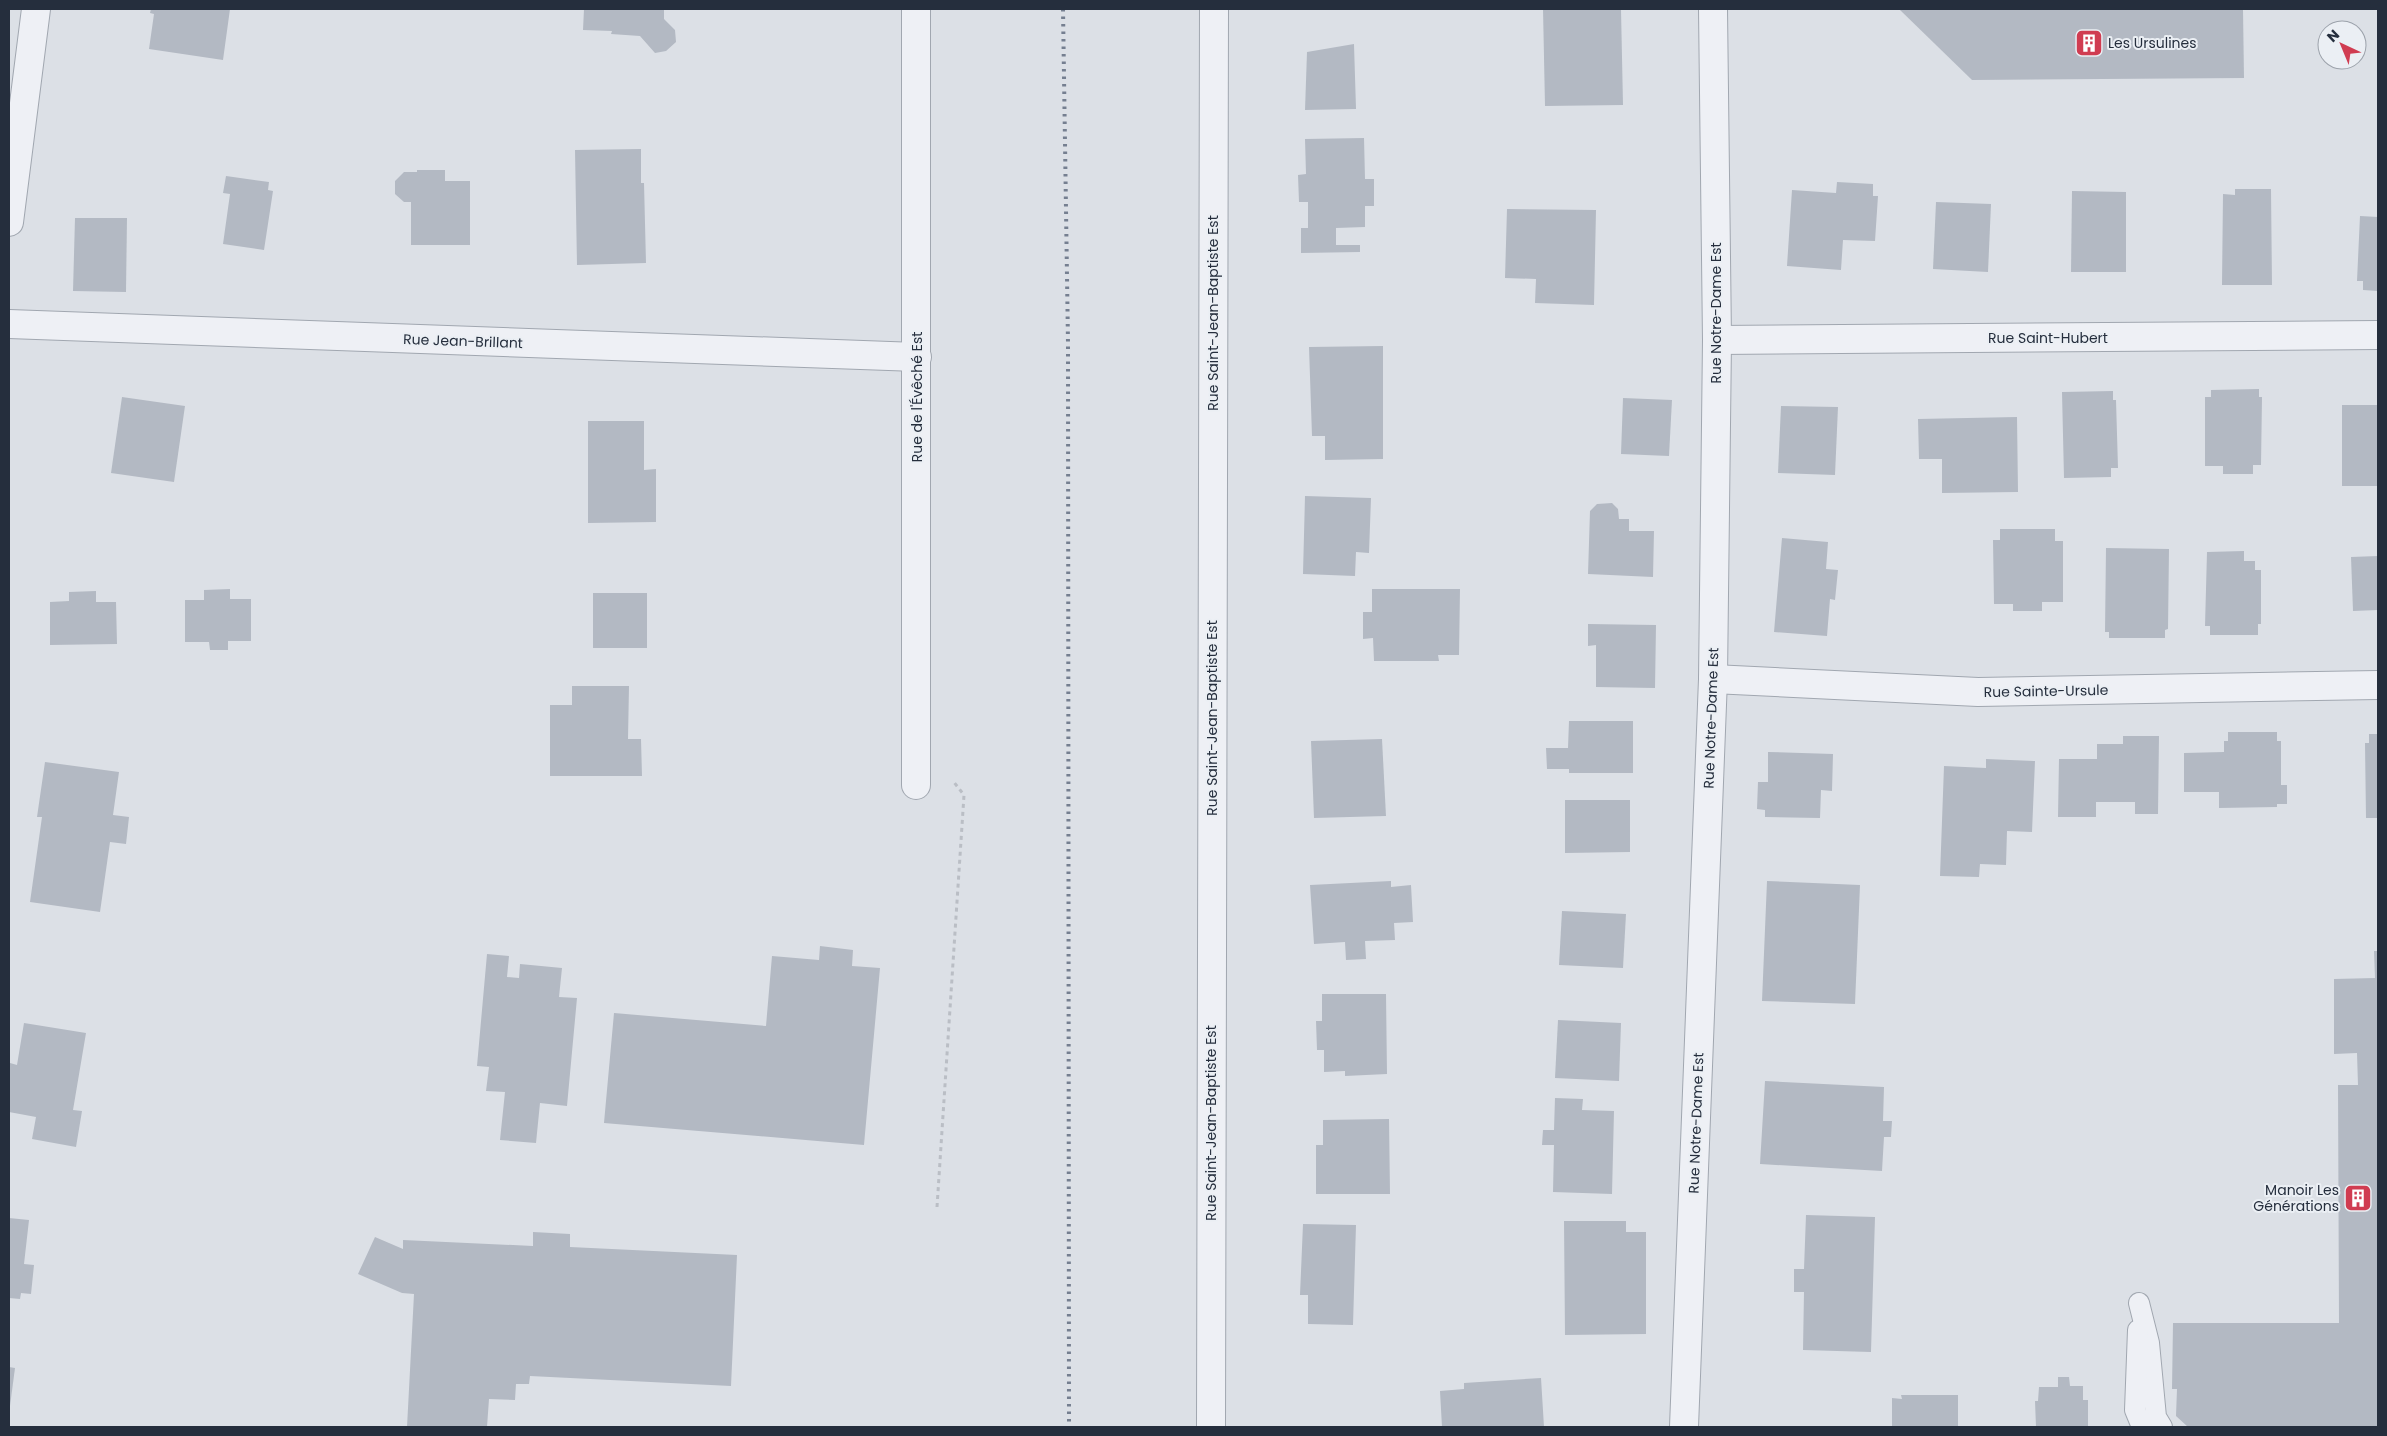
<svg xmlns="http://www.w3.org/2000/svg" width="2387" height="1436" viewBox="0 0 2387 1436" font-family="Poppins,sans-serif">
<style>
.building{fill:#b3b9c3}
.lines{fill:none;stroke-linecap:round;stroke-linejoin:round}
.service-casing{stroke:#a1a7b0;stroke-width:22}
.minor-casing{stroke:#a1a7b0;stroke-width:30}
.tertiary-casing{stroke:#a1a7b0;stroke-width:30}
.path{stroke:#babec5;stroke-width:3;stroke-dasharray:4 4;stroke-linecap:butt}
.service{stroke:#eef0f5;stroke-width:20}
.minor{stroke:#eef0f5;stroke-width:28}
.tertiary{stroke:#eef0f5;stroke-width:28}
.rail{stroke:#757f90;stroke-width:4;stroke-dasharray:2.5 5;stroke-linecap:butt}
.labels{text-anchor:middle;stroke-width:4;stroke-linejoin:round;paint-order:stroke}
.poi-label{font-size:14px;fill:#252e3d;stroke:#ebeff4;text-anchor:start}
.street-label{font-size:14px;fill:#252e3d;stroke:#ebeff4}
</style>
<rect width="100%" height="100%" fill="#dce0e6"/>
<g class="building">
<path d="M 151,9 L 230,9 L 223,60 L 149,49 L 154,14 L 150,13 Z"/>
<path d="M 584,9 L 664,9 L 664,19 L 675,30 L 676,42 L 666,51 L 655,53 L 640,36 L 611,34 L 612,31 L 583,30 Z"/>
<path d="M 1543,9 L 1621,9 L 1623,105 L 1545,106 Z"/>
<path d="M 1899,9 L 2243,9 L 2244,78 L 1972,80 Z"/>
<path d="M 1354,44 L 1356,109 L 1305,110 L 1307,52 Z"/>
<path d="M 1364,138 L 1365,179 L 1374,179 L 1374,206 L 1365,206 L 1365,227 L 1336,228 L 1336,245 L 1360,245 L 1360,252 L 1301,253 L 1301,228 L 1308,228 L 1308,202 L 1299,202 L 1298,175 L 1306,174 L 1305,139 Z"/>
<path d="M 641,149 L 641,183 L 644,183 L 646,263 L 577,265 L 575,150 Z"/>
<path d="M 417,170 L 445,170 L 445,181 L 470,181 L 470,245 L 411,245 L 411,202 L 404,202 L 395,194 L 395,181 L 404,172 L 417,172 Z"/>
<path d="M 226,176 L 269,182 L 268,190 L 273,191 L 264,250 L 223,244 L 230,194 L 223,193 Z"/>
<path d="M 1837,182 L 1873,184 L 1873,196 L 1878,196 L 1875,241 L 1843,240 L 1841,270 L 1787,266 L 1792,190 L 1836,193 Z"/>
<path d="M 2235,189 L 2271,189 L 2272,285 L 2222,285 L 2223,194 L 2235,195 Z"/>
<path d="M 2072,191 L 2126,192 L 2126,272 L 2071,272 Z"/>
<path d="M 1936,202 L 1991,204 L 1988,272 L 1933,269 Z"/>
<path d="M 1507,209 L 1596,210 L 1594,305 L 1535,303 L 1536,279 L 1505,278 Z"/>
<path d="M 2360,216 L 2378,217 L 2378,291 L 2363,290 L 2363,281 L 2357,281 Z"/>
<path d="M 75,218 L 127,218 L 126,292 L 73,291 Z"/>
<path d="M 1383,346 L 1383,459 L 1325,460 L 1325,436 L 1312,436 L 1309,347 Z"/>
<path d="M 2259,389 L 2259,397 L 2262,397 L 2261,465 L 2253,465 L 2253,474 L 2223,474 L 2223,466 L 2205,466 L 2205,397 L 2211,397 L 2211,390 Z"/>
<path d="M 2113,391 L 2113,400 L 2116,400 L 2118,468 L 2111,468 L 2111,477 L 2064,478 L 2062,392 Z"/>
<path d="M 122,397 L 185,406 L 174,482 L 111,473 Z"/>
<path d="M 1623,398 L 1672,400 L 1669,456 L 1621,454 Z"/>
<rect x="2342" y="405" width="36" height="81"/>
<path d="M 1781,406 L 1838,407 L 1835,475 L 1778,473 Z"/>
<path d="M 2017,417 L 2018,492 L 1942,493 L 1942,459 L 1919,459 L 1918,419 Z"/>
<path d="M 588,421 L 644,421 L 644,470 L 656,469 L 656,522 L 588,523 Z"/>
<path d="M 1305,496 L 1371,498 L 1369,553 L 1356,552 L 1355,576 L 1303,574 Z"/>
<path d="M 1612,503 L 1618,509 L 1619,519 L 1629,519 L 1629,531 L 1654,531 L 1653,577 L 1588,574 L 1590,511 L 1597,504 Z"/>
<path d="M 2000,529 L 2055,529 L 2055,541 L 2063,541 L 2063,602 L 2042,602 L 2042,611 L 2013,611 L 2013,604 L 1994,604 L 1993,540 L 2000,540 Z"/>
<path d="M 1782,538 L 1828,542 L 1826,569 L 1838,570 L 1835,600 L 1830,599 L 1827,636 L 1774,632 Z"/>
<path d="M 2106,548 L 2169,549 L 2168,629 L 2165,630 L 2165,638 L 2109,638 L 2109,632 L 2105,632 Z"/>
<path d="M 2244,551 L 2244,561 L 2255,561 L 2255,570 L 2261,570 L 2261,624 L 2258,624 L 2258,635 L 2210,635 L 2210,626 L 2205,626 L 2207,552 Z"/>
<path d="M 2378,556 L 2378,610 L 2353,611 L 2351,557 Z"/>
<path d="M 230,589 L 230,599 L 251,599 L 251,641 L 228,641 L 228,650 L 210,650 L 209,642 L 185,642 L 185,600 L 204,600 L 204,590 Z"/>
<path d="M 1372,589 L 1460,589 L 1459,655 L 1438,655 L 1439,661 L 1374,661 L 1373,638 L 1363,639 L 1363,612 L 1372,612 Z"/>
<path d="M 96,591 L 96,602 L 116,602 L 117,644 L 50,645 L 50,602 L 69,601 L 69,592 Z"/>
<rect x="593" y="593" width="54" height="55"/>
<path d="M 1588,624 L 1656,625 L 1655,688 L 1596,687 L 1596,645 L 1588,646 Z"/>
<path d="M 572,686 L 629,686 L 628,739 L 641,739 L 642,776 L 550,776 L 550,705 L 572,705 Z"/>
<path d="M 1569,721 L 1633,721 L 1633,773 L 1569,773 L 1569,769 L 1547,769 L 1546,748 L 1568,748 Z"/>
<path d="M 2228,732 L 2277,732 L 2277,741 L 2281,741 L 2281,785 L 2287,785 L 2287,804 L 2277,804 L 2277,807 L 2219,808 L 2219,792 L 2184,792 L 2184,753 L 2224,752 L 2224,741 L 2228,741 Z"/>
<path d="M 2369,734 L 2378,734 L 2378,818 L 2366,818 L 2365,743 L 2369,743 Z"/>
<path d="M 2123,736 L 2159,736 L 2158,814 L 2135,814 L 2135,802 L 2096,802 L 2096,817 L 2058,817 L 2059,759 L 2097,759 L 2097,744 L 2123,744 Z"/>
<path d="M 1382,739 L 1386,816 L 1314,818 L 1311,741 Z"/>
<path d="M 1768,752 L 1833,754 L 1832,791 L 1821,790 L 1820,818 L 1765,817 L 1765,810 L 1757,809 L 1758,782 L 1768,782 Z"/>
<path d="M 1986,759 L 2035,761 L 2032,832 L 2007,831 L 2006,865 L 1980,864 L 1979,877 L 1940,876 L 1944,766 L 1986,768 Z"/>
<path d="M 45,762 L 119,772 L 113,815 L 129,817 L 126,844 L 110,842 L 100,912 L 30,902 L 42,817 L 37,817 Z"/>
<path d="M 1565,800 L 1630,800 L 1630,852 L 1565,853 Z"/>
<path d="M 1391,881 L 1391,887 L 1411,885 L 1413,922 L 1394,923 L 1395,940 L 1365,941 L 1366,959 L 1346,960 L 1345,942 L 1314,944 L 1310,885 Z"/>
<path d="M 1767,881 L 1860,885 L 1855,1004 L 1762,1001 Z"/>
<path d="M 1562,911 L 1626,914 L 1623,968 L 1559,965 Z"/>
<path d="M 820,946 L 853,950 L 852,966 L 880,968 L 864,1145 L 604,1123 L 614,1013 L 766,1026 L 772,956 L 819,960 Z"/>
<path d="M 2374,951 L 2378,951 L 2378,1427 L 2188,1427 L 2176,1416 L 2177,1389 L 2172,1389 L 2173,1323 L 2339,1323 L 2338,1085 L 2358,1085 L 2357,1053 L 2334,1054 L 2334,979 L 2375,978 Z"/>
<path d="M 487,954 L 509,956 L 507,977 L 519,978 L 520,964 L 562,968 L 559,997 L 577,998 L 567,1106 L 540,1103 L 536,1143 L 500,1140 L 505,1092 L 486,1091 L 489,1067 L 477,1066 Z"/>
<path d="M 1322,994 L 1386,994 L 1387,1074 L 1345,1076 L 1345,1071 L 1324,1072 L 1324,1050 L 1317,1050 L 1316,1021 L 1322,1021 Z"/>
<path d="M 1558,1020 L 1621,1023 L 1619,1081 L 1555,1078 Z"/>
<path d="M 24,1023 L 86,1033 L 73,1110 L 82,1111 L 76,1147 L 32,1139 L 36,1117 L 9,1112 L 10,1063 L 17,1065 Z"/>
<path d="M 1765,1081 L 1884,1087 L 1883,1121 L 1892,1121 L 1891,1137 L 1884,1137 L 1882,1171 L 1760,1164 Z"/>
<path d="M 1555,1098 L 1583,1099 L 1582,1110 L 1614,1111 L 1612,1194 L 1553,1192 L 1554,1145 L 1542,1145 L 1543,1130 L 1554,1130 Z"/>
<path d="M 1389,1119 L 1390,1194 L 1316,1194 L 1316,1145 L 1323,1145 L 1323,1120 Z"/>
<path d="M 1806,1215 L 1875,1217 L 1871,1352 L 1803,1350 L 1804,1292 L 1794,1292 L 1794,1269 L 1804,1269 Z"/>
<path d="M 9,1218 L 29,1220 L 24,1264 L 34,1265 L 31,1294 L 21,1293 L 20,1299 L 9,1298 Z"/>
<path d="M 1564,1221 L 1626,1221 L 1626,1232 L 1646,1232 L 1646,1334 L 1565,1335 Z"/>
<path d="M 1303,1224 L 1356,1225 L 1353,1325 L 1308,1324 L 1308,1295 L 1300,1295 Z"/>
<path d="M 533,1232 L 570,1234 L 570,1247 L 737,1255 L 731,1386 L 530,1376 L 529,1384 L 516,1384 L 515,1400 L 489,1399 L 487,1427 L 407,1427 L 414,1294 L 402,1293 L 358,1274 L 375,1237 L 403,1249 L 403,1240 L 533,1246 Z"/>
<path d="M 9,1367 L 15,1368 L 10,1406 L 9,1406 Z"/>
<path d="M 2058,1377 L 2069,1377 L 2070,1386 L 2083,1386 L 2083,1400 L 2088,1400 L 2088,1427 L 2036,1427 L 2035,1401 L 2038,1401 L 2039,1387 L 2058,1387 Z"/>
<path d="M 1541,1378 L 1544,1427 L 1442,1427 L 1440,1391 L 1464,1389 L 1464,1383 Z"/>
<path d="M 1901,1395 L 1958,1395 L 1958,1427 L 1892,1427 L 1892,1398 L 1902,1399 Z"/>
</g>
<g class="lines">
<g class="service-casing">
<g id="service">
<path d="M 2139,1303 L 2149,1343 L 2156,1417 L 2162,1427"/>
<path d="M 2138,1330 L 2135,1410 L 2142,1427"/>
</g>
</g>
<g class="minor-casing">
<g id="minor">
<path d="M 916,9 L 916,785"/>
<path d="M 9,222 L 36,9"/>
<path d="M 9,324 L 917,357"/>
<path d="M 1717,340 L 2378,335"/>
<path d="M 1713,679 L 1978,692 L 2378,685"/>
<path d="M 1684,1427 L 1713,679 L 1717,340 L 1713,9"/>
</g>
</g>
<g class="tertiary-casing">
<path id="tertiary" d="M 1211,1427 L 1214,9"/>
</g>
<path class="path" d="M 937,1207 L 964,795 L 953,781"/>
<use href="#service" class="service"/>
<use href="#minor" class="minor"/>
<use href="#tertiary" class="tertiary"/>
<path class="rail" d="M 1063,9 L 1068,343 L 1069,1427"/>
</g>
<defs>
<g id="building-square" transform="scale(1.4375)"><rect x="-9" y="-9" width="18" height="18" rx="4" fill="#d03c51" stroke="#ebeff4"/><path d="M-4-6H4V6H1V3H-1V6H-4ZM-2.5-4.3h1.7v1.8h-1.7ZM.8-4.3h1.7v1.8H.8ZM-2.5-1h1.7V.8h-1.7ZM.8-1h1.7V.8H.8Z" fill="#fff"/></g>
</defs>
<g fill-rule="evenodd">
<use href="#building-square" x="2089" y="43"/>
<use href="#building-square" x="2358" y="1198"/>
</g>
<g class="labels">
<g class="poi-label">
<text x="2108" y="48">Les Ursulines</text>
<text x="2339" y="1195" text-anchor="end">Manoir Les<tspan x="2339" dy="16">Générations</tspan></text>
</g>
<g class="street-label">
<text transform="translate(1213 313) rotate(-90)" y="5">Rue Saint-Jean-Baptiste Est</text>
<text transform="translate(1716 313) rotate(-90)" y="5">Rue Notre-Dame Est</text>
<text x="2048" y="343">Rue Saint-Hubert</text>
<text transform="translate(463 341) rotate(2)" y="5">Rue Jean-Brillant</text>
<text transform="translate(917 397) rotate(-90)" y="5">Rue de l'Évêché Est</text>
<text transform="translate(2046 691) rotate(-1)" y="5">Rue Sainte-Ursule</text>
<text transform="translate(1212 718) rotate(-90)" y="5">Rue Saint-Jean-Baptiste Est</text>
<text transform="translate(1711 718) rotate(-88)" y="5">Rue Notre-Dame Est</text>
<text transform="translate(1211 1123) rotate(-90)" y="5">Rue Saint-Jean-Baptiste Est</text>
<text transform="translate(1696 1123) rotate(-88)" y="5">Rue Notre-Dame Est</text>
</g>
</g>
<rect width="2387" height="1436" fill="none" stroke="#252e3d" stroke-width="20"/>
<g transform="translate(2342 45) rotate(316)"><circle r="24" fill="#ebeff4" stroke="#9ca2ab"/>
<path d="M0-4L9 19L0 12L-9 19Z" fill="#d03c51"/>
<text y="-8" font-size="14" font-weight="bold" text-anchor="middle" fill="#252e3d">N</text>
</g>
</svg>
